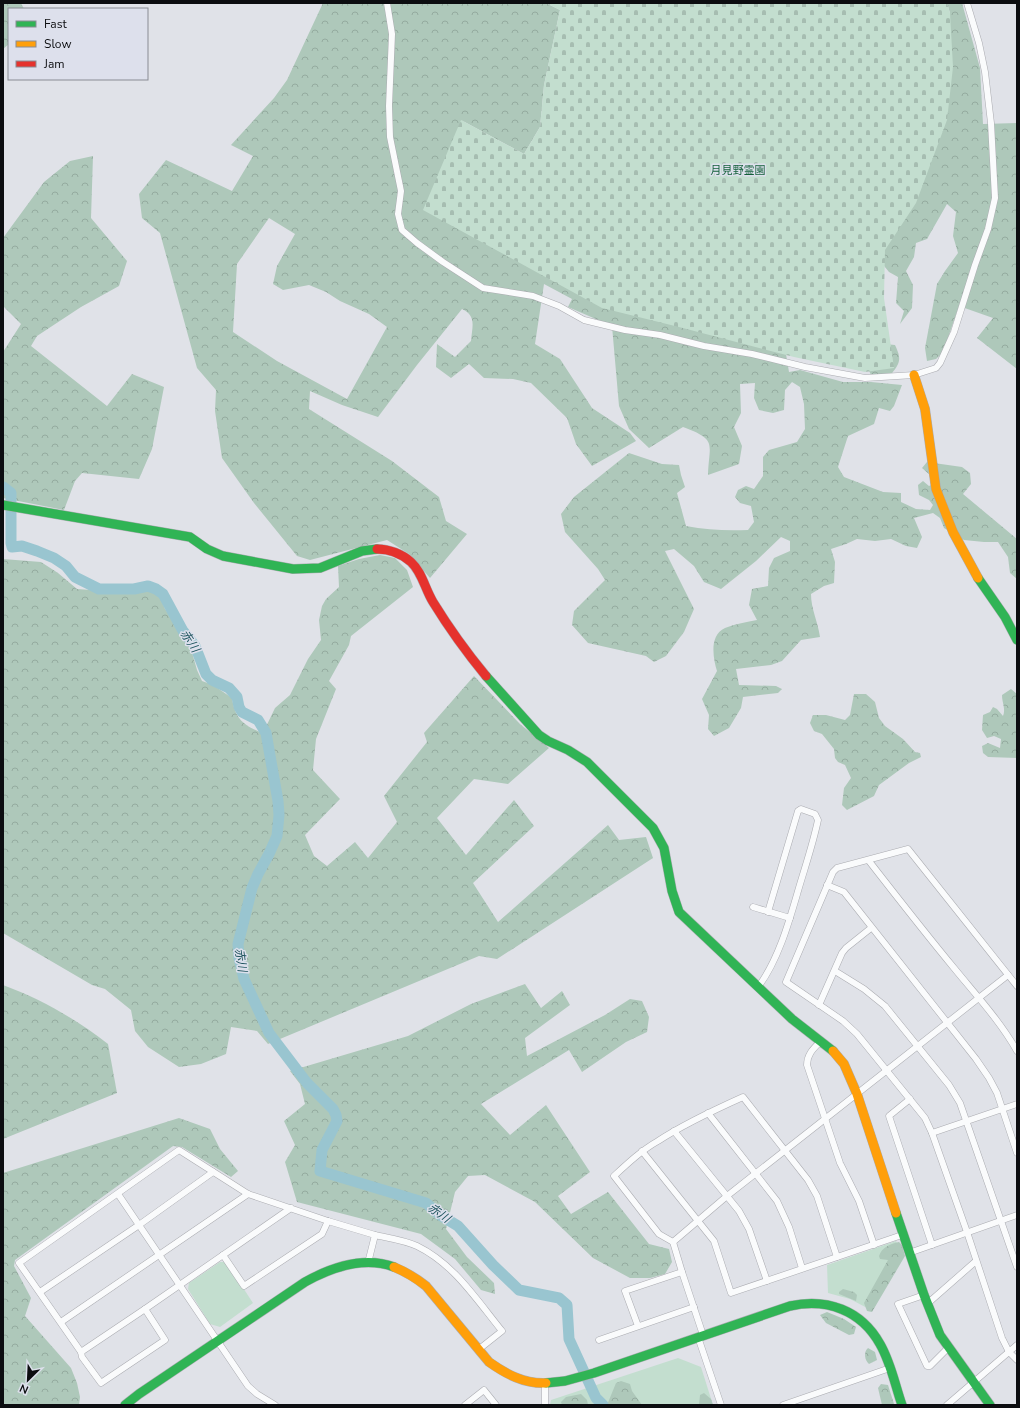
<svg xmlns="http://www.w3.org/2000/svg" width="1020" height="1408" viewBox="0 0 1020 1408" font-family="'Nunito Sans','Noto Sans JP',sans-serif">
<style>
.green{fill:#c3decf}
.forest{fill:url(#forest-crowns);fill-rule:evenodd}
.cemetery{fill:url(#cemetery-stones)}
.lines{fill:none;stroke-linecap:round;stroke-linejoin:round}
.river{stroke:#99c5d0;stroke-width:11}
.street-casing{stroke:#abacb1;stroke-width:7}
.fast-casing{stroke:#abacb1;stroke-width:10}
.slow-casing{stroke:#abacb1;stroke-width:10}
.jam-casing{stroke:#abacb1;stroke-width:10}
.street{stroke:#fafbfc;stroke-width:6}
.fast{stroke:#30b455;stroke-width:9}
.slow{stroke:#ff9f0a;stroke-width:9}
.jam{stroke:#e5322d;stroke-width:9}
.labels{text-anchor:middle;stroke-width:3;stroke-linejoin:round;paint-order:stroke}
.park-label{font-size:11px;fill:#125f39;stroke:#dde0ec}
.water-label{font-size:12px;font-style:italic;fill:#215660;stroke:#dde0ec}
</style>
<defs>
<pattern id="forest-crowns" width="20" height="18" patternUnits="userSpaceOnUse"><rect width="20" height="18" fill="#aec8ba"/><path d="M2 6a3 3 0 1 1 6 0M12 15a3 3 0 1 1 6 0" fill="none" stroke="#94ab9f"/></pattern>
<pattern id="cemetery-stones" width="16" height="16" patternUnits="userSpaceOnUse"><rect width="16" height="16" fill="#c3decf"/><path d="M2 7V4a2 2 0 0 1 4 0v3zM10 15v-3a2 2 0 0 1 4 0v3z" fill="#a6bdb1"/></pattern>
</defs>
<rect width="100%" height="100%" fill="#e0e2e8"/>
<g class="green">
<path d="M 896,1241 L 901,1253 L 869,1309 L 850,1299 L 828,1293 L 827,1265 Z"/>
<path d="M 220,1262 L 226,1262 L 253,1303 L 220,1327 L 210,1324 L 188,1289 L 189,1283 Z"/>
<path d="M 678,1358 L 701,1367 L 713,1405 L 550,1405 L 551,1400 Z"/>
</g>
<g class="forest">
<path d="M 3,3 L 21,3 L 24,9 L 9,9 L 9,44 L 3,49 Z"/>
<path d="M 323,3 L 546,3 L 560,10 L 544,85 L 540,127 L 524,154 L 461,120 L 785,348 L 789,372 L 800,370 L 843,382 L 871,382 L 902,385 L 894,406 L 890,411 L 879,408 L 874,424 L 848,436 L 838,467 L 844,477 L 883,492 L 901,493 L 901,502 L 916,509 L 930,510 L 933,505 L 929,500 L 919,495 L 918,485 L 923,481 L 929,486 L 938,482 L 922,468 L 927,462 L 962,467 L 970,473 L 971,484 L 963,494 L 1017,539 L 1017,579 L 1010,573 L 1008,557 L 998,542 L 984,542 L 964,540 L 944,528 L 940,518 L 933,513 L 914,518 L 922,537 L 917,548 L 906,546 L 891,539 L 875,541 L 857,539 L 846,544 L 831,549 L 835,562 L 834,583 L 824,586 L 811,594 C 811,609 818,622 820,637 L 801,640 L 782,661 L 771,665 L 736,669 L 739,685 L 776,686 L 782,689 L 778,693 L 743,697 L 741,708 L 729,728 L 714,736 L 708,729 L 709,715 L 702,699 L 717,671 C 713,658 709,635 725,628 C 735,624 747,622 757,620 L 749,605 L 752,589 L 768,586 L 769,568 L 774,558 L 790,551 L 790,541 L 781,537 L 756,561 L 721,589 L 704,582 L 694,566 L 674,549 L 665,551 L 694,609 L 684,632 L 666,656 L 654,662 L 646,656 L 588,643 L 572,625 L 574,611 L 605,580 L 598,569 L 565,532 L 561,514 L 574,497 L 629,453 L 662,464 L 679,465 L 681,475 L 685,487 L 677,493 L 686,526 C 707,530 727,531 748,530 L 754,522 L 751,506 L 740,503 L 735,497 L 738,490 L 746,486 L 754,489 L 763,476 L 763,457 L 769,450 L 797,442 L 805,429 L 804,404 L 800,387 L 792,382 L 785,390 L 784,410 L 773,413 L 759,410 L 754,398 L 755,383 L 740,384 L 741,413 L 734,427 L 742,446 L 739,464 L 708,475 C 709,443 718,440 683,427 L 649,448 L 629,429 L 619,406 L 612,326 L 568,307 L 572,299 L 544,284 L 535,344 L 560,359 L 592,408 L 630,433 L 636,441 L 592,466 L 576,444 L 567,418 L 531,383 L 513,379 L 484,378 L 469,364 L 451,378 L 436,367 L 437,344 L 455,357 L 471,341 C 472,327 477,316 462,309 L 417,365 L 378,417 L 342,405 L 310,391 L 309,409 L 392,461 L 439,497 L 446,521 L 467,534 L 430,578 L 409,554 L 387,540 L 310,560 L 297,556 L 254,503 L 222,458 L 215,411 L 216,390 L 197,368 L 160,233 L 142,218 L 139,194 L 166,160 L 232,191 L 253,156 L 231,145 L 274,98 L 287,80 ZM 269,218 L 295,234 L 277,266 L 273,284 L 283,290 L 309,285 L 326,292 L 340,301 L 369,314 L 387,327 L 347,399 L 277,361 L 233,332 L 237,264 Z"/>
<path d="M 947,3 L 962,3 L 980,68 L 983,124 L 1017,123 L 1017,369 L 977,338 L 993,318 L 959,306 L 943,352 L 936,359 L 927,361 L 925,348 L 937,284 L 945,271 L 958,253 L 953,236 L 956,212 L 947,204 L 927,239 L 916,243 L 914,257 L 906,271 L 913,285 L 912,308 L 900,324 L 904,311 L 896,303 L 898,277 L 889,272 L 880,261 L 950,13 Z"/>
<path d="M 93,156 L 91,218 L 127,261 L 119,286 L 81,307 L 37,336 L 31,346 L 107,406 L 132,374 L 164,387 L 152,449 L 139,479 L 82,473 L 75,481 L 64,510 L 3,498 L 3,352 L 21,324 L 3,306 L 3,238 L 44,182 L 70,161 Z"/>
<path d="M 885,344 L 895,345 C 901,358 901,362 892,373 L 884,375 L 871,375 L 865,362 Z"/>
<path d="M 380,555 L 395,558 L 407,570 L 413,587 L 351,636 L 349,645 L 329,681 L 336,689 L 316,739 L 313,770 L 340,799 L 305,835 L 314,856 L 327,866 L 355,842 L 368,858 L 397,822 L 384,796 L 427,742 L 424,733 L 474,676 L 520,724 L 549,748 L 508,784 L 474,779 L 437,818 L 466,855 L 514,800 L 534,826 L 473,883 L 498,922 L 608,825 L 619,840 L 646,837 L 653,858 L 497,959 L 479,956 L 268,1044 L 257,1031 L 231,1027 L 226,1054 L 201,1064 L 179,1067 L 148,1047 L 135,1031 L 131,1010 L 105,989 L 92,985 L 3,933 L 3,559 L 41,562 L 58,573 L 77,589 L 118,592 L 147,589 L 153,590 L 159,594 L 165,609 L 189,642 L 197,670 L 202,681 L 213,685 L 232,698 C 235,719 244,726 263,733 L 275,708 L 290,695 L 308,659 L 321,640 L 319,620 L 322,606 L 326,599 L 339,587 L 338,566 L 359,559 Z"/>
<path d="M 1011,689 L 1017,694 L 1017,758 L 988,757 L 983,753 L 982,746 L 988,743 L 1000,748 L 1001,739 L 994,736 L 987,738 L 982,730 L 983,715 L 990,712 L 993,707 L 997,709 L 1003,716 C 1006,709 1002,703 1002,695 Z"/>
<path d="M 854,694 L 866,694 L 875,702 L 879,718 L 885,726 L 903,739 L 915,752 L 920,753 L 921,757 L 909,763 L 879,785 L 874,796 L 847,810 L 842,805 L 844,788 L 851,778 L 845,765 L 838,762 L 835,758 L 834,749 L 822,734 L 814,731 L 810,723 L 813,715 L 826,715 L 845,720 L 850,715 Z"/>
<path d="M 525,984 L 541,1008 L 562,991 L 570,1005 L 525,1038 L 527,1056 L 605,1015 L 630,999 L 642,1001 L 649,1017 L 647,1032 L 626,1042 L 582,1072 L 569,1050 L 481,1104 L 510,1135 L 546,1105 L 590,1172 L 558,1196 L 571,1214 L 608,1192 L 649,1244 L 669,1249 L 672,1262 L 665,1274 L 650,1278 L 630,1278 L 593,1258 L 535,1202 L 485,1175 L 468,1176 L 455,1192 L 446,1229 L 467,1257 L 494,1283 L 495,1294 L 481,1290 L 455,1259 L 421,1234 L 297,1202 L 285,1162 L 295,1145 L 284,1121 L 305,1104 L 300,1084 L 290,1071 L 408,1036 L 471,1004 Z"/>
<path d="M 3,985 C 41,999 76,1019 108,1044 L 117,1093 L 3,1139 Z"/>
<path d="M 179,1118 L 210,1129 L 220,1149 L 238,1171 L 231,1177 L 182,1147 L 173,1146 L 15,1260 L 14,1266 L 31,1298 L 25,1316 L 71,1368 L 77,1383 L 80,1397 L 79,1405 L 3,1405 L 3,1173 Z"/>
<path d="M 899,1242 L 902,1245 L 905,1256 L 872,1312 L 867,1311 L 864,1303 L 888,1260 L 880,1259 L 879,1256 C 882,1247 890,1244 899,1242 Z"/>
<path d="M 843,1289 L 854,1292 L 857,1295 L 856,1301 L 839,1294 L 839,1292 Z"/>
<path d="M 827,1312 L 844,1319 L 856,1327 L 854,1334 L 849,1335 L 826,1323 L 820,1315 Z"/>
<path d="M 868,1348 L 875,1352 L 877,1360 L 869,1364 C 865,1361 863,1352 868,1348 Z"/>
<path d="M 621,1381 L 630,1384 L 632,1391 L 642,1405 L 607,1405 L 616,1383 Z"/>
<path d="M 881,1384 L 888,1385 L 894,1404 L 892,1405 L 882,1405 L 878,1388 Z"/>
<path d="M 704,1393 L 711,1399 L 713,1405 L 699,1405 L 700,1395 Z"/>
<path d="M 581,1394 L 587,1400 L 588,1405 L 562,1405 L 561,1402 L 566,1397 Z"/>
</g>
<path class="cemetery" d="M 546,3 L 947,3 L 950,13 L 953,67 L 947,120 L 916,203 L 885,250 L 884,298 L 894,368 L 865,372 L 794,357 L 679,327 L 602,308 L 423,210 L 461,120 L 524,154 L 540,127 L 544,85 L 560,10 Z"/>
<g class="lines">
<path class="river" d="M 3,487 L 11,493 L 11,543 L 12,547 L 22,546 L 37,551 L 54,558 L 66,566 L 75,577 L 99,589 L 134,589 L 148,586 L 156,589 L 163,594 L 183,631 L 195,646 L 206,674 L 212,680 L 229,688 L 237,697 L 239,707 L 242,712 L 258,720 L 266,733 L 278,801 L 279,815 L 277,836 L 269,854 L 258,874 L 252,888 L 238,944 L 239,958 L 244,979 L 269,1033 L 307,1083 L 333,1109 L 336,1115 L 337,1121 L 322,1150 L 320,1171 L 426,1203 L 440,1215 L 458,1226 L 493,1265 L 519,1290 L 559,1298 L 567,1305 L 569,1339 L 596,1398 L 603,1405"/>
<g class="street-casing">
<g id="street">
<path d="M 387,3 L 392,34 L 389,106 L 390,137 L 401,191 L 398,214 L 402,230 L 417,243 L 443,262 L 483,288 L 533,296 L 559,306 L 584,320 L 625,330 L 660,335 L 704,346 L 752,354 L 805,367 L 865,378 L 914,375 L 936,368 L 940,363 L 954,332 L 975,265 L 988,229 L 995,198 L 991,123 L 985,72 L 979,43 L 967,3"/>
<path d="M 869,861 C 897,897 925,933 954,968 C 976,995 1000,1021 1017,1051"/>
<path d="M 827,885 L 844,892 L 976,1059 L 989,1078 L 997,1093 L 1017,1153"/>
<path d="M 753,907 L 790,918"/>
<path d="M 835,971 L 864,989 L 885,1006 L 949,1085 L 960,1103 L 1017,1267"/>
<path d="M 1017,986 L 908,849 L 837,868 L 833,872 L 786,982 L 843,1021 L 857,1034 L 925,1118 L 932,1133 L 967,1232 L 1002,1338 L 1009,1352 L 1017,1360"/>
<path d="M 758,987 C 778,961 789,922 798,891 C 805,867 813,844 818,820 L 815,814 L 801,809 L 798,811 L 768,912"/>
<path d="M 819,1005 L 842,953 L 846,948 L 871,928"/>
<path d="M 821,1041 C 814,1048 807,1054 807,1065 L 840,1163 L 859,1201 L 874,1245"/>
<path d="M 910,1099 L 889,1116 L 932,1245"/>
<path d="M 708,1113 L 777,1201 L 789,1227 L 802,1268"/>
<path d="M 674,1131 L 739,1211 L 749,1229 L 767,1281"/>
<path d="M 932,1133 L 1017,1104"/>
<path d="M 642,1151 L 714,1241 L 731,1293 L 902,1235"/>
<path d="M 118,1194 L 248,1386 L 257,1394 L 275,1405"/>
<path d="M 291,1208 L 145,1309 L 81,1352 L 19,1263 L 179,1150 L 248,1194 L 328,1221 L 375,1235 L 368,1263"/>
<path d="M 375,1235 C 388,1238 404,1240 417,1246 C 454,1264 476,1299 502,1331 L 478,1350"/>
<path d="M 673,1242 L 727,1196 L 1008,975"/>
<path d="M 909,1253 L 1017,1215"/>
<path d="M 223,1255 L 244,1286 L 322,1234 L 328,1221"/>
<path d="M 40,1292 L 139,1225 L 213,1172"/>
<path d="M 924,1295 L 898,1304 L 927,1366 L 930,1366 L 948,1348"/>
<path d="M 927,1304 L 976,1261"/>
<path d="M 61,1322 L 248,1194"/>
<path d="M 638,1326 L 625,1291 L 682,1272"/>
<path d="M 703,1335 L 682,1272 L 673,1242 L 659,1234 L 614,1176 C 628,1163 642,1150 658,1141 C 684,1124 714,1110 743,1097 L 808,1180 L 817,1196 L 837,1257"/>
<path d="M 698,1337 L 721,1405"/>
<path d="M 599,1340 L 694,1307"/>
<path d="M 81,1352 L 82,1357 L 101,1383 L 165,1340 L 145,1309"/>
<path d="M 465,1405 L 484,1390 L 496,1405"/>
<path d="M 545,1405 L 545,1384"/>
<path d="M 783,1405 L 890,1368"/>
<path d="M 947,1405 L 1017,1345"/>
</g>
</g>
<g class="fast-casing">
<g id="fast">
<path d="M 3,505 L 190,537 L 207,549 L 223,556 L 293,569 L 320,568 L 362,551 L 377,549"/>
<path d="M 978,578 L 1005,617 L 1017,640"/>
<path d="M 486,676 L 539,735 L 548,741 L 568,750 L 587,762 L 653,828 L 664,848 L 672,891 L 679,912 L 792,1019 L 833,1051"/>
<path d="M 896,1213 L 924,1295 L 940,1335 L 990,1405"/>
<path d="M 546,1383 L 565,1381 L 594,1373 L 790,1306 C 827,1298 861,1310 880,1344 C 891,1363 895,1385 902,1405"/>
<path d="M 125,1405 L 139,1394 L 305,1282 C 332,1267 364,1256 394,1267"/>
</g>
</g>
<g class="slow-casing">
<g id="slow">
<path d="M 914,375 L 925,409 L 936,489 L 953,532 L 978,578"/>
<path d="M 833,1051 L 844,1064 L 857,1094 L 896,1213"/>
<path d="M 394,1267 C 406,1272 416,1278 426,1286 L 489,1362 C 506,1374 524,1384 546,1383"/>
</g>
</g>
<g class="jam-casing">
<path id="jam" d="M 377,549 C 389,549 402,554 411,562 C 422,572 425,589 433,602 C 449,628 467,653 486,676"/>
</g>
<use href="#street" class="street"/>
<use href="#fast" class="fast"/>
<use href="#slow" class="slow"/>
<use href="#jam" class="jam"/>
</g>
<g class="labels">
<g class="park-label">
<text x="738" y="174">月見野霊園</text>
</g>
<g class="water-label">
<text transform="translate(190 641) rotate(57)" y="4">赤川</text>
<text transform="translate(241 960) rotate(82)" y="4">赤川</text>
<text transform="translate(439 1213) rotate(35)" y="4">赤川</text>
</g>
</g>
<rect width="1020" height="1408" fill="none" stroke="#0c0d10" stroke-width="8"/>
<rect x="8" y="8" width="140" height="72" fill="#dde0ec" stroke="#898c94"/>
<rect x="16" y="21" width="20" height="6" fill="#30b455" stroke="#898c94"/>
<text x="44" y="28" font-size="12" fill="#0c0d10">Fast</text>
<rect x="16" y="41" width="20" height="6" fill="#ff9f0a" stroke="#898c94"/>
<text x="44" y="48" font-size="12" fill="#0c0d10">Slow</text>
<rect x="16" y="61" width="20" height="6" fill="#e5322d" stroke="#898c94"/>
<text x="44" y="68" font-size="12" fill="#0c0d10">Jam</text>
<g transform="translate(28 1380) rotate(204)" stroke="#dde0ec" stroke-width="3" paint-order="stroke">
<path d="M0-3L7 15L0 10L-7 15Z" fill="#0c0d10"/>
<text y="-6" font-size="11" font-weight="bold" text-anchor="middle" fill="#0c0d10">N</text>
</g>
</svg>
